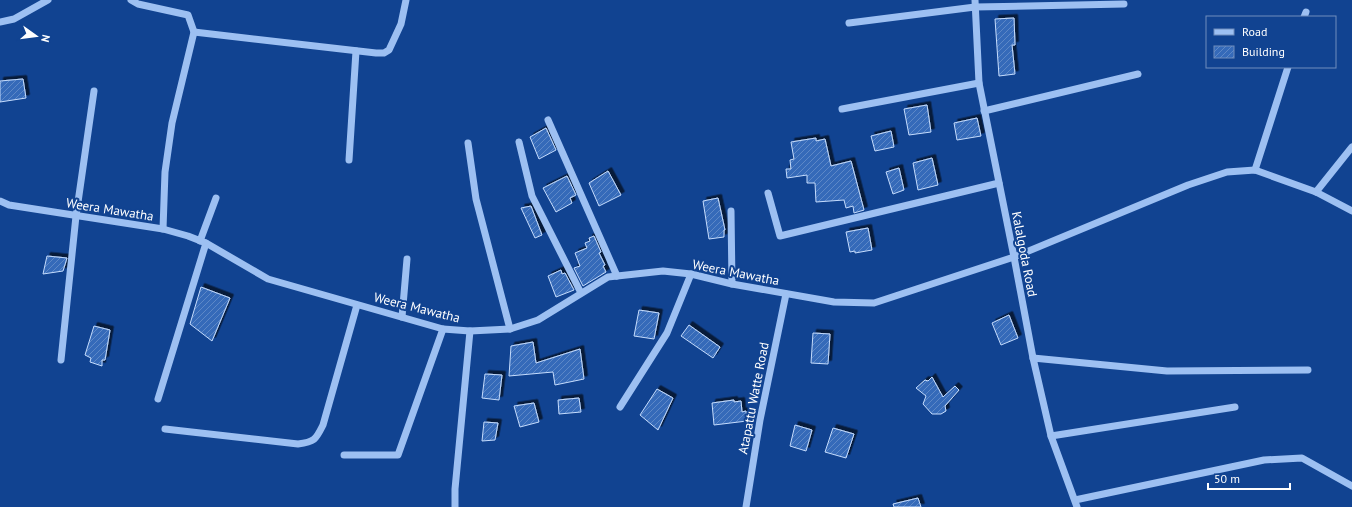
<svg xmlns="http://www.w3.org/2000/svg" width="1352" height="507" viewBox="0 0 1352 507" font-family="'PT Sans',sans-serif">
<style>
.building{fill:url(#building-hatch);stroke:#c5dcfd;filter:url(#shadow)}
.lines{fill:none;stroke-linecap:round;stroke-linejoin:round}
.minor{stroke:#9dc0f2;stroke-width:7}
.labels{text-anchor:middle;stroke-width:4;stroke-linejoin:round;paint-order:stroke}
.street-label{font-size:13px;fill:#fff;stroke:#114391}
</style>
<defs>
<pattern id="building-hatch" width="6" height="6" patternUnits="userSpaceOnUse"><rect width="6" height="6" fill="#356ab9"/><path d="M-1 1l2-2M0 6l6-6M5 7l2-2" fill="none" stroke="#5d88c7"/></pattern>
<filter id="shadow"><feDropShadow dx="3.5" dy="-3.5" stdDeviation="0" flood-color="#0009"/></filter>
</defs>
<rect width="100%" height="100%" fill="#114391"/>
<g class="building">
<path d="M 1014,18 L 1015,45 L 1012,45 L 1015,74 L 999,76 L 995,19 Z"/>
<path d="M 23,79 L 26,98 L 0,102 L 0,81 Z"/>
<path d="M 927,105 L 931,132 L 909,135 L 904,109 Z"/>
<path d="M 977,118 L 981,136 L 957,140 L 954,123 Z"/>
<path d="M 546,128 L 556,150 L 539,159 L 530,137 Z"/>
<path d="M 891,131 L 894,147 L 875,151 L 871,136 Z"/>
<path d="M 816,138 L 816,141 L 825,139 L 831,166 L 851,161 L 864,210 L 854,213 L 853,206 L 846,208 L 844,200 L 816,202 L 815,183 L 807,183 L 807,175 L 787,178 L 786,169 L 791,169 L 790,160 L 794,159 L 791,142 Z"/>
<path d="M 932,158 L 938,185 L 918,190 L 913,163 Z"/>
<path d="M 899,168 L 904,190 L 893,194 L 886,172 Z"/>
<path d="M 608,171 L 621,195 L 599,206 L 589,183 Z"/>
<path d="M 567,176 L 576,195 L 570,198 L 572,203 L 556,212 L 543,188 Z"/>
<path d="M 718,198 L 725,230 L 724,230 L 724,237 L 709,239 L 703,201 Z"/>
<path d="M 531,206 L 542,235 L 535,238 L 521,208 Z"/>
<path d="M 868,228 L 872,250 L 855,253 L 855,251 L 850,252 L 846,232 Z"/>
<path d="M 594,236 L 601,252 L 599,253 L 605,265 L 603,266 L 606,272 L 583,286 L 574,268 L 580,266 L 575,253 L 587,248 L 585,243 L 590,241 L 589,238 Z"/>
<path d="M 47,256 L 67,258 L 63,271 L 43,274 Z"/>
<path d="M 561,270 L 562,274 L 565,273 L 574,290 L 556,297 L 548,276 Z"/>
<path d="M 201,287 L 230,298 L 212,341 L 190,324 Z"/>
<path d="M 639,310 L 659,313 L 654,339 L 634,336 Z"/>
<path d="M 1009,315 L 1018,338 L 1001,345 L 992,323 Z"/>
<path d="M 689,325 L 720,347 L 713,358 L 681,336 Z"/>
<path d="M 94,326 L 110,330 L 105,360 L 102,360 L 102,366 L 90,362 L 91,358 L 85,355 Z"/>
<path d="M 813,333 L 830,334 L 828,364 L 811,363 Z"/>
<path d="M 533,342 L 536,363 L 580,349 L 584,379 L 555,385 L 553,372 L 509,376 L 511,346 Z"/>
<path d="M 485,374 L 502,375 L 499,400 L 482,398 Z"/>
<path d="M 932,377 L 943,397 L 955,386 L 959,390 L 945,406 L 946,411 L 941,414 L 932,414 L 923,404 L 926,396 L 916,388 L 925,380 L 928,381 Z"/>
<path d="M 657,389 L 673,398 L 658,430 L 640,415 Z"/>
<path d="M 579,398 L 581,412 L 559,414 L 558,400 Z"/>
<path d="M 734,400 L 734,402 L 741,401 L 742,412 L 746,411 L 747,421 L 714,425 L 712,403 Z"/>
<path d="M 534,403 L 539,422 L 520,427 L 514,406 Z"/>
<path d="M 484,422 L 498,423 L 495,440 L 482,441 Z"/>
<path d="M 795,425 L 812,430 L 806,451 L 790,446 Z"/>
<path d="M 833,428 L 854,434 L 846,458 L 825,452 Z"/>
<path d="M 918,498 L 921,507 L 894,507 L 893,504 Z"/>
</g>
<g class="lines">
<g class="minor">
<path d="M 131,0 L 138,4 L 188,15 L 194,32 L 172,123 L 165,172 L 163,229"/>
<path d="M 975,0 L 979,83 L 1014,257 L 1033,358 L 1051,436 L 1077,507"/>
<path d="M 1304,17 L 1306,12"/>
<path d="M 0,22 L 14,19 L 48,0"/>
<path d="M 849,23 L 975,7 L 1124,4"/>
<path d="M 194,32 L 376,53 L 384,53 L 389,50 L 401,24 L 406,0"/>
<path d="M 842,109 L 979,83"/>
<path d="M 984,111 L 1138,74"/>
<path d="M 548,120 L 617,276"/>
<path d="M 519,142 L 532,196 L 581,293"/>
<path d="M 468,143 L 476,199 L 510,329"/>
<path d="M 349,160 L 356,51"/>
<path d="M 1255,170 L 1288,67"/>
<path d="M 1316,192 L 1352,147"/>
<path d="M 768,193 L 780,236 L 999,183"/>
<path d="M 0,201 L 9,205 L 163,229 L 188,236 L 206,243 L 268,279 L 443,329 L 470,331 L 510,329 L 538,320 L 608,277 L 663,271 L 691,274 L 732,284 L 834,302 L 874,303 L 1014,257 L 1188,185 L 1227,172 L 1255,170 L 1316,192 L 1352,211"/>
<path d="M 731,211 L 732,284"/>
<path d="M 200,241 L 216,198"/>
<path d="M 402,317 L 407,259"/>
<path d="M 1033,358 L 1167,371 L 1308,370"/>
<path d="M 61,360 L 76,216 L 94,91"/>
<path d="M 158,399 L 206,243"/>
<path d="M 620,407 L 667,333 L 691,274"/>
<path d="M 165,429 L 298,444 C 315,442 316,439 323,425 L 357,305"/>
<path d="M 1051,436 L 1235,407"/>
<path d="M 344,455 L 398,455 L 443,329"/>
<path d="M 1075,500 L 1264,460 L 1302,458 L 1352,486"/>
<path d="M 455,507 L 455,489 L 470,331"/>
<path d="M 746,507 L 760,420 L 786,294"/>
</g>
</g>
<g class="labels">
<g class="street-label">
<text transform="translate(110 209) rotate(9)" y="5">Weera Mawatha</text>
<text transform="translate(1025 254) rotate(79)" y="5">Kalalgoda Road</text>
<text transform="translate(736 272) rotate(11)" y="5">Weera Mawatha</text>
<text transform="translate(417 307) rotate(14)" y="5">Weera Mawatha</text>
<text transform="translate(753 398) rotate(-79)" y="5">Atapattu Watte Road</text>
</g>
</g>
<rect x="1206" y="16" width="130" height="52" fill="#114391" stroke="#708ebd"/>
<rect x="1214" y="29" width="20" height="6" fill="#9dc0f2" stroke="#708ebd"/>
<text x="1242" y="36" font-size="12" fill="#ffffff">Road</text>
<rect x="1214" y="46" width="20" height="12" fill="url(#building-hatch)" stroke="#708ebd"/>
<text x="1242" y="56" font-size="12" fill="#ffffff">Building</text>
<g transform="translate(36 36) rotate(104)" stroke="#114391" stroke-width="3" paint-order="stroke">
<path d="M0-3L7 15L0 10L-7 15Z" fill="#ffffff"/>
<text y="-6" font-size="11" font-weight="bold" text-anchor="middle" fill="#ffffff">N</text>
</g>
<path d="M1208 483v6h82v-6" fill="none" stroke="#ffffff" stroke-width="2"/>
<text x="1214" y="483" font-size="12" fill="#ffffff" stroke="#114391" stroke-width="3" paint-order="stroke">50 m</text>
</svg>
